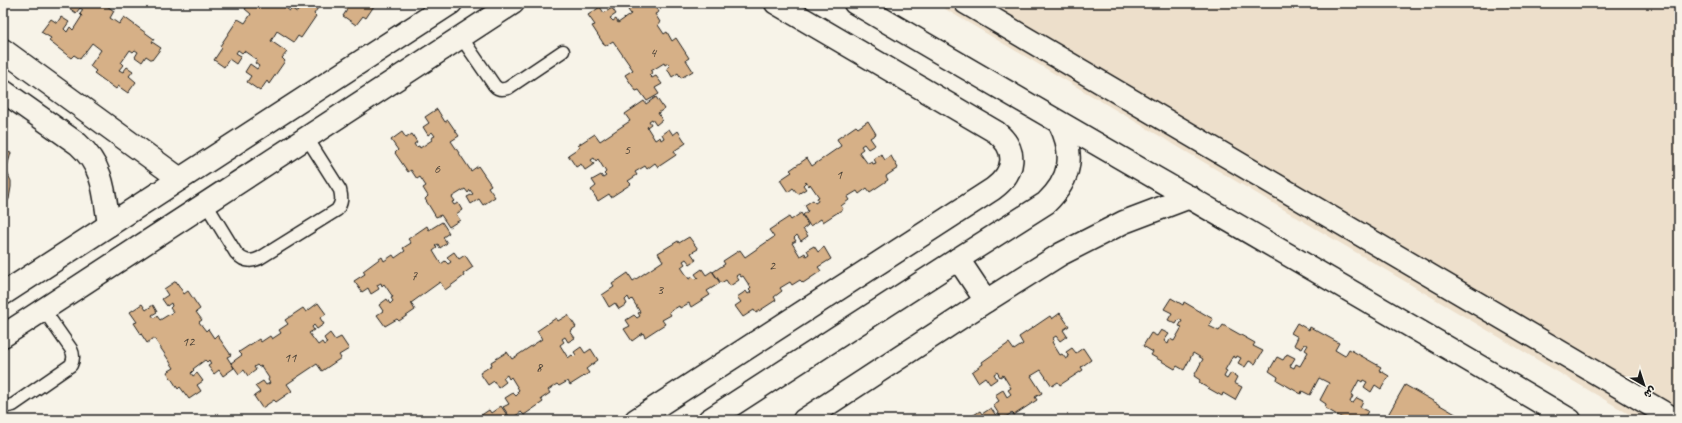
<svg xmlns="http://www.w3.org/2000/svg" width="1682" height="423" viewBox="0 0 1682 423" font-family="Caveat,'Playpen Sans Arabic',sans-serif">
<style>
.built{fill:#eddfcb}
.building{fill:#d6b087;stroke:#1c1c1c}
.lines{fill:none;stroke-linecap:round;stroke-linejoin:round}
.service-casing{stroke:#1c1c1c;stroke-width:15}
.minor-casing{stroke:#1c1c1c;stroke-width:25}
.tertiary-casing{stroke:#1c1c1c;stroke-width:25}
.service{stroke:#f7f3e8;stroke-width:12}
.minor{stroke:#f7f3e8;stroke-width:22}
.tertiary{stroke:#f7f3e8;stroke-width:22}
.labels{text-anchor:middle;stroke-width:3.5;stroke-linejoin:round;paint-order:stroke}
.number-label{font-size:14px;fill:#4a4137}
</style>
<rect width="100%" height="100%" fill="#f7f3e8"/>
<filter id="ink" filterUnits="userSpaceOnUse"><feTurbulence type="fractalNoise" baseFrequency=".025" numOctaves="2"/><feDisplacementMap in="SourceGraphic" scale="8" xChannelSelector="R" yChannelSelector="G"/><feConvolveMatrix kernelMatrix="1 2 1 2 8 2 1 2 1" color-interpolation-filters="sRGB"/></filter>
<g filter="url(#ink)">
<path class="built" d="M 935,3 L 1679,3 L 1679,420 L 1639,420 Z"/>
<g class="building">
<path d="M 73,3 L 103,3 L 114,11 L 110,18 L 119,24 L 124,17 L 154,39 L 152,42 L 161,48 L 152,60 L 146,56 L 142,62 L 135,57 L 138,52 L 135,50 L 133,52 L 130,50 L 121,63 L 123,65 L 119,70 L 123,72 L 127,67 L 133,71 L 129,76 L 136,82 L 128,93 L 118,86 L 116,89 L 94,73 L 96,71 L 90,66 L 101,50 L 92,43 L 80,59 L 74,55 L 71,58 L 49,41 L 51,38 L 41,32 L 51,19 L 57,23 L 61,17 L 69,22 L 64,29 L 67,32 L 70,27 L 73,30 L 82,16 L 80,14 L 83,10 L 80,8 L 76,13 L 69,8 Z"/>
<path d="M 249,3 L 279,3 L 290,11 L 292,9 L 297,12 L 300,9 L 294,5 L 295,3 L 321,3 L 314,14 L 316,16 L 301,38 L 298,36 L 294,42 L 277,31 L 271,41 L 287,52 L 282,58 L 285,61 L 269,84 L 267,81 L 260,91 L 247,82 L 251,76 L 245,72 L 250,64 L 257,69 L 259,66 L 255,63 L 257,60 L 244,51 L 242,53 L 238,50 L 236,53 L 241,56 L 236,64 L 229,59 L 224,67 L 214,60 L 222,48 L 220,46 L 238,19 L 245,23 L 251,14 L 245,9 Z"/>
<path d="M 343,3 L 376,3 L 366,18 L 363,16 L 356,25 L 343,16 L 347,10 L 341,6 Z"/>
<path d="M 622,3 L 653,3 L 659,12 L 655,14 L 660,22 L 658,25 L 664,34 L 667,32 L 672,41 L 676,38 L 689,58 L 686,60 L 693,71 L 681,78 L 678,73 L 672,77 L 667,68 L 670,66 L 668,63 L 665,65 L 664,63 L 651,71 L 652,73 L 649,75 L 652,78 L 656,76 L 662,84 L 655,88 L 659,94 L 647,101 L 639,90 L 636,91 L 625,75 L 633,70 L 613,41 L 605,46 L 592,26 L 595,25 L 588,15 L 600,7 L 604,13 L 612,8 L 616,14 L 610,18 L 613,21 L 616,19 L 618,23 L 631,14 L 628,10 L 631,8 L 629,6 L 626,8 Z"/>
<path d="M 656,97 L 664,109 L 658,113 L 662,120 L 656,125 L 652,119 L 649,121 L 651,124 L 647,127 L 655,140 L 660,137 L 661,140 L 664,138 L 662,134 L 669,129 L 673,135 L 678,131 L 686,143 L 674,151 L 676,155 L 658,167 L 655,163 L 647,169 L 645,166 L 635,172 L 637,175 L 628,181 L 631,184 L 611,197 L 609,194 L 598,201 L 591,190 L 596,186 L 592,180 L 601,175 L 603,178 L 606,176 L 604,174 L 606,172 L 598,159 L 596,161 L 594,158 L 591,160 L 594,164 L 585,170 L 581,164 L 576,167 L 568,155 L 580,147 L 578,145 L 595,134 L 600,141 L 630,121 L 625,114 L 644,101 L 646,104 Z"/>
<path d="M 437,109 L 445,122 L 448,120 L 459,136 L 451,141 L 471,171 L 478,166 L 491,185 L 488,187 L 495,197 L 483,205 L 479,199 L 471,204 L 467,197 L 473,194 L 470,190 L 468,193 L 465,189 L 452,197 L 455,201 L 452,202 L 454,205 L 458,203 L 462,210 L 456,214 L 460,220 L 449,227 L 441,215 L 436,217 L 425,199 L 428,196 L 423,188 L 426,186 L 420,177 L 417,179 L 411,170 L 408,172 L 395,153 L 398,150 L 391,140 L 402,132 L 406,138 L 412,134 L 417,142 L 414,144 L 416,147 L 419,146 L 420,148 L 432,140 L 431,138 L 435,136 L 432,132 L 428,135 L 423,127 L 429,123 L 425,117 Z"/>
<path d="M 868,121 L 876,134 L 870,138 L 875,145 L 868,149 L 864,144 L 861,146 L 863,149 L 859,152 L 868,164 L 872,162 L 873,164 L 876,163 L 874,159 L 881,154 L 885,160 L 891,156 L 898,168 L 886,176 L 888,180 L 870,192 L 867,188 L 859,194 L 857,191 L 847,197 L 849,200 L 841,206 L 843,209 L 823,222 L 821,219 L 810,226 L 803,215 L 808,211 L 805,205 L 813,200 L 815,203 L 818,201 L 817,198 L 819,197 L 810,184 L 809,186 L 806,182 L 803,185 L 806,189 L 798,194 L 793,188 L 788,192 L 780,180 L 792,172 L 790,170 L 807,158 L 812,166 L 841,146 L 837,139 L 856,126 L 858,128 Z"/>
<path d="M 3,151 L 11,153 L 6,170 L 11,181 L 11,187 L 9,199 L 3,208 Z"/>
<path d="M 801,213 L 808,225 L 803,229 L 808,236 L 801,241 L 797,235 L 794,238 L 796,241 L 792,243 L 800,256 L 805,253 L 806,256 L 809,254 L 807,250 L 814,246 L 818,252 L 824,247 L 831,259 L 818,267 L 821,271 L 803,283 L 800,280 L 792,285 L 790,282 L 780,288 L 782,291 L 774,297 L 776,300 L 756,313 L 754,310 L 743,317 L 735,306 L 741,302 L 737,297 L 746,291 L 748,294 L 751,292 L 749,290 L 751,288 L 743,276 L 741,277 L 739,274 L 736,276 L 739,280 L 730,286 L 726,280 L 721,283 L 713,272 L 725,264 L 723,261 L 740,250 L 745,257 L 774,237 L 769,230 L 789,217 L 791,220 Z"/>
<path d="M 442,222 L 449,233 L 443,237 L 447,243 L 440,248 L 438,244 L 435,246 L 437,248 L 433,251 L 441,264 L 445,261 L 448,264 L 451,262 L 447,257 L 454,252 L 459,259 L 465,255 L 473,267 L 463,274 L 464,276 L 445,290 L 440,282 L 411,303 L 415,310 L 399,321 L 397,319 L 385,326 L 377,315 L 383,311 L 379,305 L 387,299 L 390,304 L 393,301 L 391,298 L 393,297 L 384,284 L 382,286 L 381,283 L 377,285 L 379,289 L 371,294 L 368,288 L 362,292 L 354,281 L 365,274 L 363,271 L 382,257 L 384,261 L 393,255 L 395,258 L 405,251 L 403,248 L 411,243 L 408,239 L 427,226 L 429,230 Z"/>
<path d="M 689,237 L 698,249 L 691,253 L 696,260 L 690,264 L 686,259 L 683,261 L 685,264 L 681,267 L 689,279 L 693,277 L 695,279 L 698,278 L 695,274 L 702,269 L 706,275 L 712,271 L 720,283 L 707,291 L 710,295 L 691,307 L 689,303 L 680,308 L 679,306 L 669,312 L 671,315 L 662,320 L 665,324 L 645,337 L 643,333 L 632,341 L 624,329 L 630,326 L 626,320 L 634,315 L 637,318 L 640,316 L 638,313 L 640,312 L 632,299 L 630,301 L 628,297 L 625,300 L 627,304 L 619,309 L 615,303 L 609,307 L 602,295 L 614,287 L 612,284 L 628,273 L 633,281 L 663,261 L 658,253 L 678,241 L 679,243 Z"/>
<path d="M 176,281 L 184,294 L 188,291 L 200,309 L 196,312 L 202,320 L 199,322 L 206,331 L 208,329 L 214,338 L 217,335 L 231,355 L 227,357 L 234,368 L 223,376 L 219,370 L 214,374 L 208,366 L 211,364 L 209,360 L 207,362 L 205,360 L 193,369 L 194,370 L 191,373 L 193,376 L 197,373 L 203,381 L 197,385 L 201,391 L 189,399 L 180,387 L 178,389 L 167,372 L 174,368 L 154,338 L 147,343 L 134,323 L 137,322 L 130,312 L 142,304 L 146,310 L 153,305 L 157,312 L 152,315 L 154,318 L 157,316 L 160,320 L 173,312 L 170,308 L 172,306 L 171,303 L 167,306 L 162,299 L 168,295 L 164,289 Z"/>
<path d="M 1171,298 L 1183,305 L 1184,302 L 1213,319 L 1209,326 L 1219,331 L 1223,325 L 1255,343 L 1253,346 L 1263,351 L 1255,364 L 1249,361 L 1245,367 L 1238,363 L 1241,358 L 1237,356 L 1236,358 L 1233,356 L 1225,370 L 1227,371 L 1224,377 L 1227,379 L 1231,373 L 1237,377 L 1234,383 L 1242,387 L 1235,400 L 1223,393 L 1222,396 L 1199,383 L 1200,380 L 1194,376 L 1203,359 L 1193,353 L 1184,370 L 1177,366 L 1175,369 L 1151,355 L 1153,352 L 1143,346 L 1151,333 L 1157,336 L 1161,330 L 1169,334 L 1164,341 L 1168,344 L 1170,339 L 1174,341 L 1182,327 L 1179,326 L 1182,321 L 1179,319 L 1176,324 L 1168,320 L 1172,313 L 1164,309 Z"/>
<path d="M 318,303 L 326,314 L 320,318 L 324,324 L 317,329 L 314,325 L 312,327 L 314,330 L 309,333 L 318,345 L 322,342 L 324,345 L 327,343 L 324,338 L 330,333 L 335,340 L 341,337 L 349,349 L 339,355 L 341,358 L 322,371 L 317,364 L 287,384 L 292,391 L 276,402 L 274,400 L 262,408 L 254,396 L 260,392 L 255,386 L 263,381 L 266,385 L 270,383 L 268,380 L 269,378 L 261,366 L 259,367 L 257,365 L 254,367 L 256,370 L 248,376 L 244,370 L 239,374 L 231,363 L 242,355 L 239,352 L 259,339 L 261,342 L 270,336 L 272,339 L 281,333 L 279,330 L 288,324 L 285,320 L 303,308 L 306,312 Z"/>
<path d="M 1060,313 L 1069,326 L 1063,330 L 1067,336 L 1060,341 L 1056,336 L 1053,338 L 1054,341 L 1052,342 L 1060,355 L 1062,354 L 1066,359 L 1069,357 L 1066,352 L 1072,348 L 1076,353 L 1083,348 L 1091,360 L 1081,367 L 1083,370 L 1060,385 L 1058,382 L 1052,386 L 1041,370 L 1031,376 L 1042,393 L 1035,397 L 1037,400 L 1014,415 L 1012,413 L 1002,419 L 993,405 L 999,401 L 995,395 L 1003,390 L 1007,397 L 1011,394 L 1008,390 L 1011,388 L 1003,375 L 1000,377 L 997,372 L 994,374 L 997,379 L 990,384 L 985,377 L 978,382 L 972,372 L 983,364 L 982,362 L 1009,343 L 1014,350 L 1023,344 L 1019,337 L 1050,316 L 1052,319 Z"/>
<path d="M 568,315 L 576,327 L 570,331 L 575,338 L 568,342 L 565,337 L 562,339 L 564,342 L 560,345 L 568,358 L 572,355 L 574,357 L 576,355 L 574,352 L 581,347 L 585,353 L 591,349 L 598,360 L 586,369 L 589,373 L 570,385 L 568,381 L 559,386 L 557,384 L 548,390 L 550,393 L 541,399 L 543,402 L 524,415 L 521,412 L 511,419 L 503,407 L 509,404 L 505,398 L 513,393 L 516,396 L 518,394 L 517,392 L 519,390 L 511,377 L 509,379 L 507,375 L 503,378 L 506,382 L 498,388 L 494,381 L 488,385 L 480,373 L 492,365 L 491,362 L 507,352 L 512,359 L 542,339 L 537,331 L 556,318 L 558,321 Z"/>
<path d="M 1297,323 L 1309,330 L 1310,327 L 1339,343 L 1335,350 L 1345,356 L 1349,349 L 1381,367 L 1379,370 L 1389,376 L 1381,389 L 1375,385 L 1371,392 L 1364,387 L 1367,382 L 1363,380 L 1362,382 L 1359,380 L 1351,395 L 1353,396 L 1350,402 L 1353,403 L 1357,398 L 1363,401 L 1360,407 L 1368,411 L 1363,420 L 1354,420 L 1349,418 L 1346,420 L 1325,408 L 1326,404 L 1320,400 L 1329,383 L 1319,378 L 1310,395 L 1302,391 L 1301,394 L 1277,380 L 1278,377 L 1269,371 L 1277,357 L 1283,360 L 1287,354 L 1295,358 L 1290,366 L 1294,368 L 1296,364 L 1300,366 L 1308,352 L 1305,350 L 1308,345 L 1305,344 L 1302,349 L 1294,345 L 1298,337 L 1291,333 Z"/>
<path d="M 1405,385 L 1466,420 L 1385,420 Z"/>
<path d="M 501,406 L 509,418 L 506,420 L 474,420 L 489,410 L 491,413 Z"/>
<path d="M 991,408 L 999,420 L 966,420 L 980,411 L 982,414 Z"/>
</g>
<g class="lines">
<g class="service-casing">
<g id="service">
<path d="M 461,37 L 494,85 C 498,90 502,90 508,88 L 563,51"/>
<path d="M 206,204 L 236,253 C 243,261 250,263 260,258 L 337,210 C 342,203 342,198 340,190 L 307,138"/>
<path d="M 3,407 L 13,405 L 71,365 C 74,359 74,355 71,349 L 43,309"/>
</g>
</g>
<g class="minor-casing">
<g id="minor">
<path d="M 3,50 L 180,179"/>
<path d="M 3,91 L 78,144 C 104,167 104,192 109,225"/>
<path d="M 958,259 L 986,301"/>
<path d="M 3,294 L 451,3"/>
<path d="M 3,336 L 513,3"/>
<path d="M 636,420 L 993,189 C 1016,172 1018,150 996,132 L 776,3"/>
<path d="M 709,420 L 958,259 L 1046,203 C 1071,179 1075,155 1060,124"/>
<path d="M 804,420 L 986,301 L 1061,254 L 1124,222 L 1190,197"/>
</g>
</g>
<g class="tertiary-casing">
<g id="tertiary">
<path d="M 855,3 C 1093,143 1333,279 1570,420"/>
<path d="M 966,3 L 1676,420"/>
</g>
</g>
<use href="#service" class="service"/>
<use href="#minor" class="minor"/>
<use href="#tertiary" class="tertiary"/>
</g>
</g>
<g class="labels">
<g class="number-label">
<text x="653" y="57">4</text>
<text x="627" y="154">5</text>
<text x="437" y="173">6</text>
<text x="839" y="179">1</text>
<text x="772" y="270">2</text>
<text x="414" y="280">7</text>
<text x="660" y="294">3</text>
<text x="188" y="346">12</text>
<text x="290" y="362">11</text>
<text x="539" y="372">8</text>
</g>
</g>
<rect width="1682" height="423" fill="none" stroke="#f7f3e8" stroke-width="16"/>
<rect x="8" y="8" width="1666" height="407" fill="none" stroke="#1c1c1c" stroke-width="1.5" filter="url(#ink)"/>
<g transform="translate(1644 385) rotate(141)" stroke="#f7f3e8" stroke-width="3" paint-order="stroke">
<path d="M0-3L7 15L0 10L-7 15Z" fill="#1c1c1c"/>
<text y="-6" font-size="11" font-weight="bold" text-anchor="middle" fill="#1c1c1c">ش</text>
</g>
</svg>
